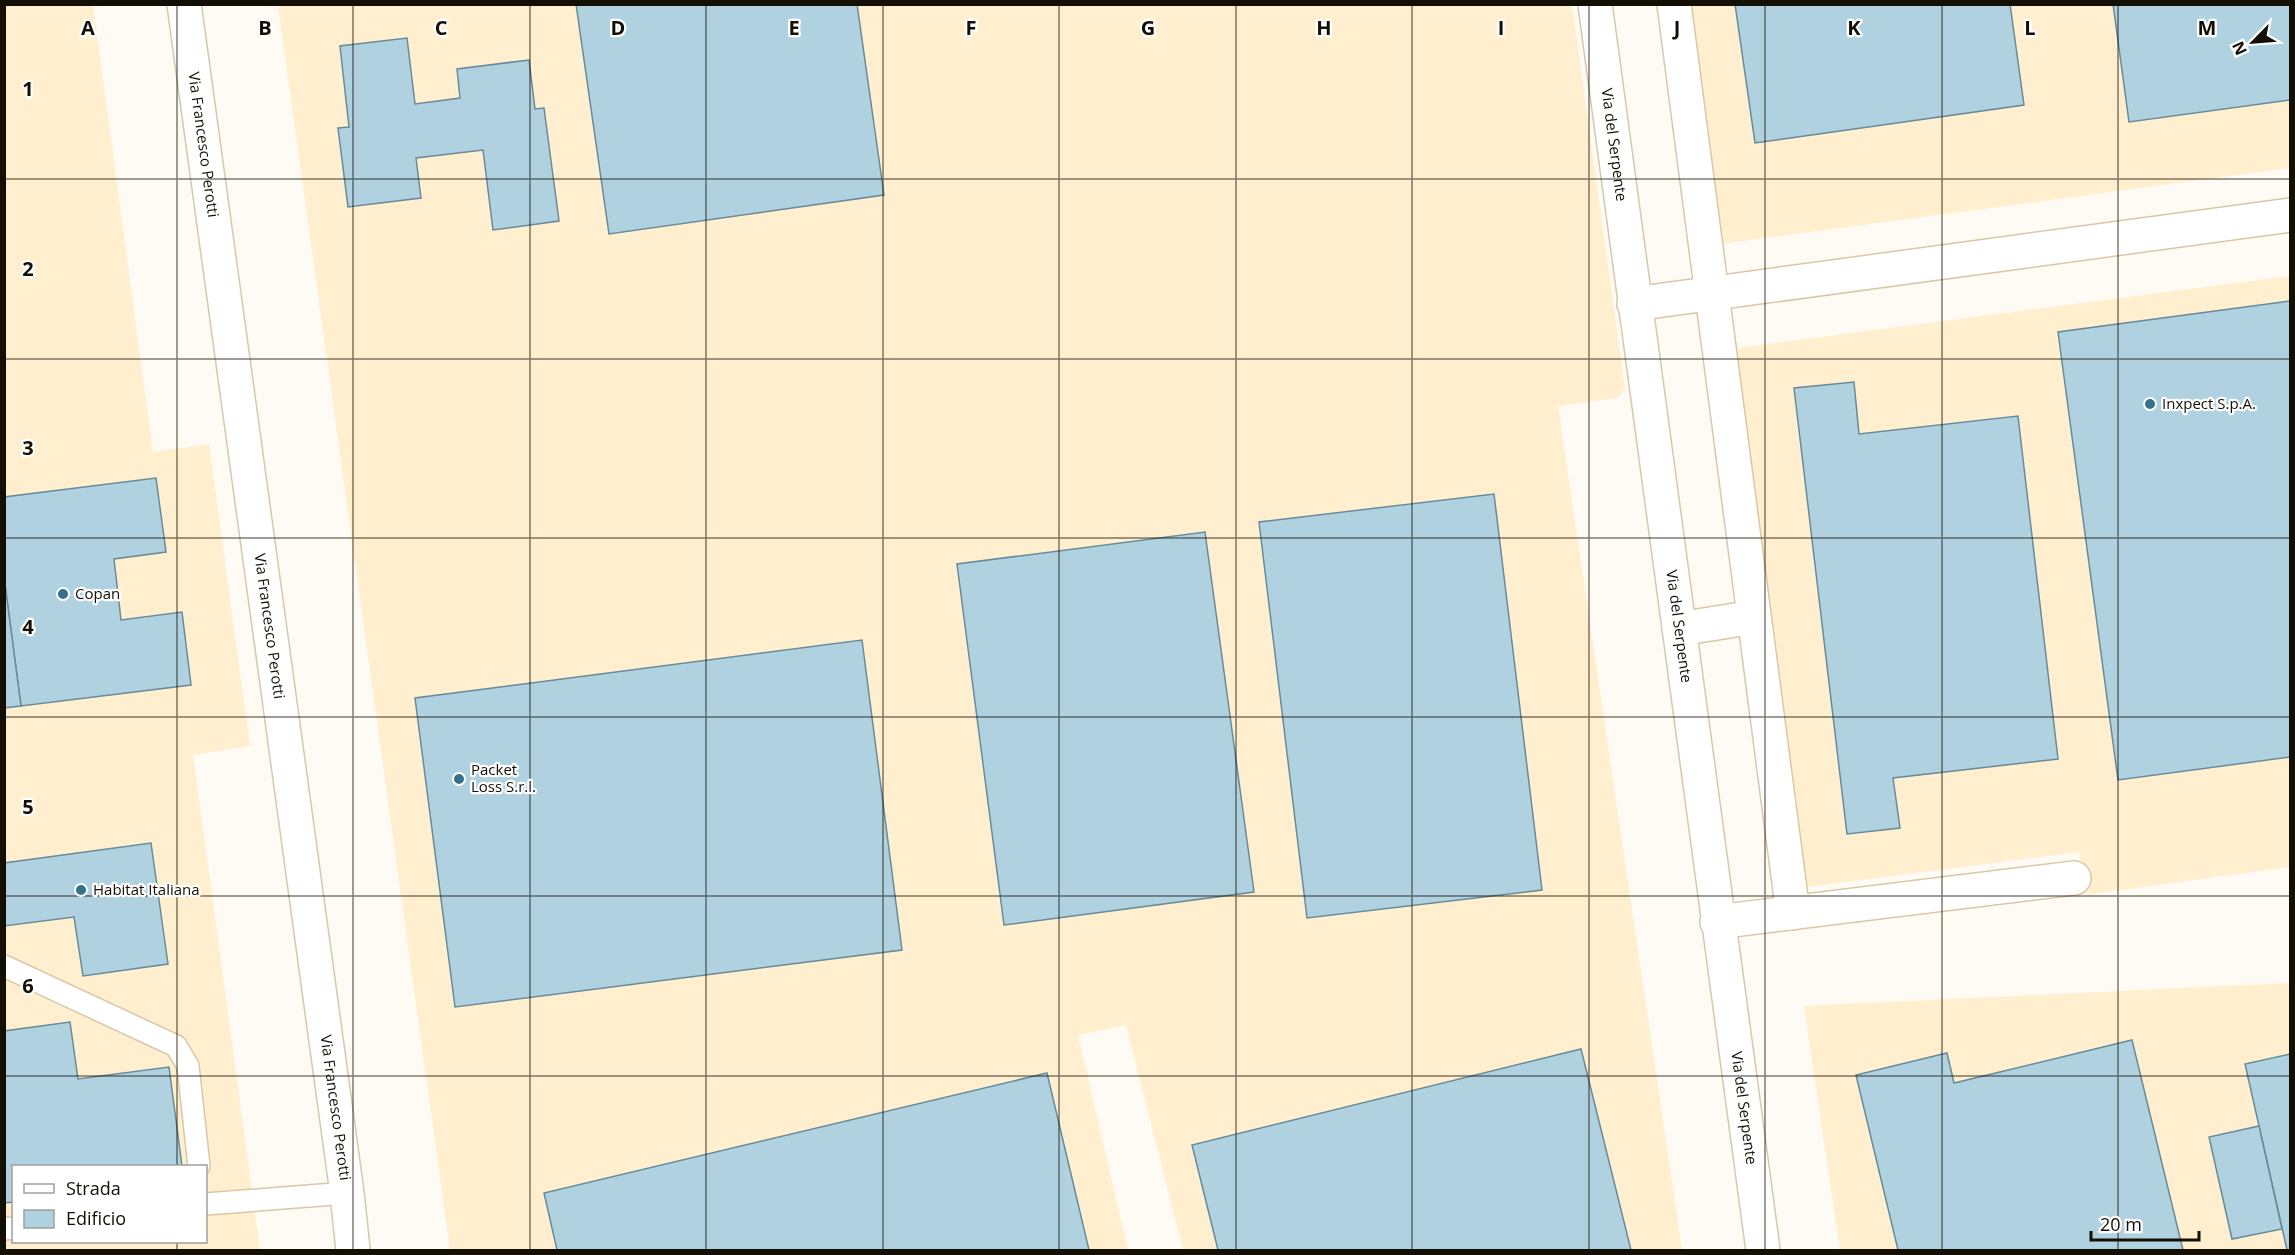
<svg xmlns="http://www.w3.org/2000/svg" width="2295" height="1255" viewBox="0 0 2295 1255" font-family="'Open Sans',sans-serif">
<style>
.built{fill:#ffefce;fill-rule:evenodd}
.building{fill:#b0d2e0;stroke:#678b9a;stroke-width:1.5}
.lines{fill:none;stroke-linecap:round;stroke-linejoin:round}
.lane-casing{stroke:#d8c8a8;stroke-width:24}
.street-casing{stroke:#d8c8a8;stroke-width:36}
.lane{stroke:#fff;stroke-width:21}
.street{stroke:#fff;stroke-width:33}
.grid{fill:none;stroke:#140f04;stroke-width:1.5;stroke-opacity:0.55}
.poi-dot{fill:#357189;stroke:#fff;stroke-width:2}
.labels{text-anchor:middle;stroke-width:4.5;stroke-linejoin:round;paint-order:stroke}
.street-label{font-size:15px;fill:#140f04;stroke:#fff}
.poi-label{font-size:15px;fill:#140f04;stroke:#fff;text-anchor:start}
.grid-label{font-size:20px;text-anchor:middle;font-weight:bold;fill:#140f04;stroke:#fff;stroke-width:4.5;stroke-linejoin:round;paint-order:stroke}
</style>
<rect width="100%" height="100%" fill="#fefbf4"/>
<g class="built">
<path d="M 5,5 L 93,5 L 153,452 L 209,444 L 250,746 L 193,755 L 260,1250 L 5,1250 ZM 14,1166 L 206,1166 L 206,1242 L 14,1242 Z"/>
<path d="M 278,5 L 1572,5 L 1625,389 L 1617,398 L 1558,406 L 1682,1250 L 1183,1250 L 1126,1025 L 1078,1035 L 1128,1250 L 450,1250 Z"/>
<path d="M 1688,5 L 2290,5 L 2290,168 L 1720,244 Z"/>
<path d="M 2290,276 L 2290,867 L 2084,895 L 2079,852 L 1807,887 L 1729,349 Z"/>
<path d="M 2290,983 L 2290,1250 L 1840,1250 L 1804,1006 Z"/>
</g>
<g class="building">
<path d="M 576,4 L 857,4 L 884,195 L 609,234 Z"/>
<path d="M 1735,4 L 2010,4 L 2024,105 L 1755,143 Z"/>
<path d="M 2113,4 L 2290,4 L 2290,100 L 2129,122 Z"/>
<path d="M 407,38 L 415,104 L 460,98 L 457,69 L 529,60 L 535,109 L 544,108 L 559,221 L 493,230 L 483,150 L 416,158 L 421,198 L 348,207 L 338,128 L 349,127 L 340,46 Z"/>
<path d="M 2290,301 L 2290,757 L 2118,780 L 2058,332 Z"/>
<path d="M 1854,382 L 1859,434 L 2018,416 L 2058,759 L 1893,778 L 1900,828 L 1847,834 L 1794,388 Z"/>
<path d="M 156,478 L 166,552 L 114,559 L 121,620 L 182,612 L 191,685 L 21,706 L 4,577 L 4,497 Z"/>
<path d="M 1494,494 L 1542,890 L 1307,918 L 1259,522 Z"/>
<path d="M 1205,532 L 1254,892 L 1004,925 L 957,564 Z"/>
<path d="M 4,577 L 21,706 L 4,708 Z"/>
<path d="M 862,640 L 902,950 L 455,1007 L 415,698 Z"/>
<path d="M 151,843 L 168,964 L 83,976 L 74,917 L 4,926 L 4,863 Z"/>
<path d="M 70,1022 L 78,1079 L 169,1067 L 182,1166 L 14,1166 L 14,1202 L 4,1203 L 4,1031 Z"/>
<path d="M 2132,1040 L 2183,1250 L 1898,1250 L 1856,1075 L 1947,1053 L 1954,1083 Z"/>
<path d="M 1581,1049 L 1631,1250 L 1218,1250 L 1192,1145 Z"/>
<path d="M 2290,1054 L 2290,1250 L 2287,1250 L 2245,1064 Z"/>
<path d="M 1047,1073 L 1089,1250 L 557,1250 L 544,1193 Z"/>
<path d="M 2259,1126 L 2282,1229 L 2232,1239 L 2209,1137 Z"/>
</g>
<g class="lines">
<g class="lane-casing">
<g id="lane">
<path d="M 4,966 L 176,1046 L 188,1066 L 199,1166"/>
<path d="M 206,1204 L 347,1193"/>
<path d="M 4,1229 L 14,1228"/>
</g>
</g>
<g class="street-casing">
<g id="street">
<path id="s1" d="M 184,4 L 347,1193 L 353,1250"/>
<path id="s2" d="M 1595,4 L 1763,1250"/>
<path d="M 1674,4 L 1793,913"/>
<path d="M 1634,304 L 2290,215"/>
<path d="M 1679,629 L 1754,617"/>
<path d="M 1717,922 L 2074,878"/>
</g>
</g>
<use href="#lane" class="lane"/>
<use href="#street" class="street"/>
</g>
<path class="grid" d="M 177,4 L 177,1166M 353,4 L 353,1250M 530,4 L 530,1250M 706,4 L 706,1250M 883,4 L 883,1250M 1059,4 L 1059,1250M 1236,4 L 1236,1250M 1412,4 L 1412,1250M 1589,4 L 1589,1250M 1765,4 L 1765,1250M 1942,4 L 1942,1250M 2118,4 L 2118,1250M 4,179 L 2290,179M 4,359 L 2290,359M 4,538 L 2290,538M 4,717 L 2290,717M 4,896 L 2290,896M 4,1076 L 2290,1076M 177,1242 L 177,1250"/>
<g class="poi-dot">
<circle cx="2150" cy="404" r="6"/>
<circle cx="63" cy="594" r="6"/>
<circle cx="459" cy="779" r="6"/>
<circle cx="81" cy="890" r="6"/>
</g>
<g class="labels">
<g class="street-label">
<text dy="5" stroke="none"><textPath href="#s1" startOffset="142">Via Francesco Perotti</textPath></text>
<text dy="5" stroke="none"><textPath href="#s2" startOffset="142">Via del Serpente</textPath></text>
<text dy="5" stroke="none"><textPath href="#s1" startOffset="628">Via Francesco Perotti</textPath></text>
<text dy="5" stroke="none"><textPath href="#s2" startOffset="628">Via del Serpente</textPath></text>
<text dy="5" stroke="none"><textPath href="#s1" startOffset="1114">Via Francesco Perotti</textPath></text>
<text dy="5" stroke="none"><textPath href="#s2" startOffset="1114">Via del Serpente</textPath></text>
</g>
<g class="poi-label">
<text x="2162" y="409">Inxpect S.p.A.</text>
<text x="75" y="599">Copan</text>
<text x="471" y="775">Packet<tspan x="471" dy="17">Loss S.r.l.</tspan></text>
<text x="93" y="895">Habitat Italiana</text>
</g>
</g>
<g class="grid-label">
<text x="88" y="35">A</text>
<text x="265" y="35">B</text>
<text x="441" y="35">C</text>
<text x="618" y="35">D</text>
<text x="794" y="35">E</text>
<text x="971" y="35">F</text>
<text x="1148" y="35">G</text>
<text x="1324" y="35">H</text>
<text x="1501" y="35">I</text>
<text x="1677" y="35">J</text>
<text x="1854" y="35">K</text>
<text x="2030" y="35">L</text>
<text x="2207" y="35">M</text>
<text x="28" y="96">1</text>
<text x="28" y="276">2</text>
<text x="28" y="455">3</text>
<text x="28" y="634">4</text>
<text x="28" y="814">5</text>
<text x="28" y="993">6</text>
</g>
<rect width="2295" height="1255" fill="none" stroke="#140f04" stroke-width="12"/>
<rect x="12" y="1165" width="195" height="78" fill="#ffffff" stroke="#a19f9b" stroke-width="1.5"/>
<rect x="24" y="1184" width="30" height="9" fill="#ffffff" stroke="#a19f9b" stroke-width="1.5"/>
<text x="66" y="1195" font-size="18" fill="#140f04">Strada</text>
<rect x="24" y="1210" width="30" height="18" fill="#b0d2e0" stroke="#a19f9b" stroke-width="1.5"/>
<text x="66" y="1225" font-size="18" fill="#140f04">Edificio</text>
<g transform="translate(2253 42) rotate(245)" stroke="#ffffff" stroke-width="4.5" paint-order="stroke">
<path d="M0-4.5L10 22L0 15L-10 22Z" fill="#140f04"/>
<text y="-9" font-size="16" font-weight="bold" text-anchor="middle" fill="#140f04">N</text>
</g>
<path d="M2091 1231v9h108v-9" fill="none" stroke="#140f04" stroke-width="3"/>
<text x="2100" y="1231" font-size="18" fill="#140f04" stroke="#ffffff" stroke-width="4.5" paint-order="stroke">20 m</text>
</svg>
